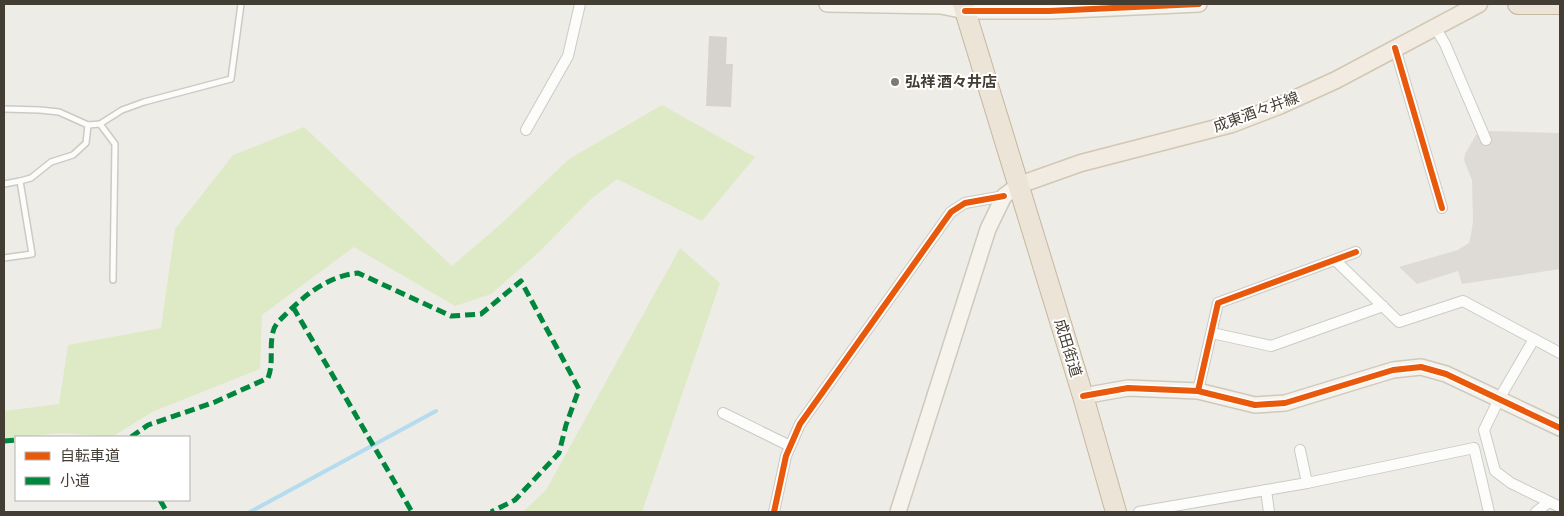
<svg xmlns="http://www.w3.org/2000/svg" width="1564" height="516" viewBox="0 0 1564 516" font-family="'Asap Condensed','Noto Sans JP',sans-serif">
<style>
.green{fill:#deeac6}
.parking{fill:#dedbd6}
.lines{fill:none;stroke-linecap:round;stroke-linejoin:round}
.stream{stroke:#b5dbee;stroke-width:4}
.building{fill:#d6d3ce}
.lane-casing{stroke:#cccac4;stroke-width:8}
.street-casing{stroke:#cccac4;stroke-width:12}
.secondary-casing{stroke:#cec9bd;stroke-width:18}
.primary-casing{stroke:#d1c7b3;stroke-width:19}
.highway-casing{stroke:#c6b7a1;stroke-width:22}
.lane{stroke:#fcfcfb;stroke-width:5}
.street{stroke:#fcfcfb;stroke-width:10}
.secondary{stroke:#f6f3ed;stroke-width:15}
.primary{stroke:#f1ebe2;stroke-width:16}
.highway{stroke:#ebe4d7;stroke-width:20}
.quiet{stroke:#00873e;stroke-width:5;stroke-dasharray:10 5;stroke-linecap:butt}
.cycleway-casing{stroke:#fff;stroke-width:9}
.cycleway{stroke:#e8590c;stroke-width:6}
.poi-dot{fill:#807a72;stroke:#fff;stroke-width:2}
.labels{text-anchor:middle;stroke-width:4;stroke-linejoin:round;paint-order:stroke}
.poi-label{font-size:15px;font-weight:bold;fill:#443d33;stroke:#fff;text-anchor:start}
.street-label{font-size:15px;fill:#443d33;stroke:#fff}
</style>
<rect width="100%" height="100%" fill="#eeece6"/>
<g class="green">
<path d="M 662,105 L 755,157 L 702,221 L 617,179 L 590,200 L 539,252 L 491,294 L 455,306 L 354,247 L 262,315 L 260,369 L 152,412 L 112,437 L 62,433 L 4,439 L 4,411 L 59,404 L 68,345 L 161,328 L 175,229 L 233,155 L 304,127 L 452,266 L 502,223 L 569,159 Z"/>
<path d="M 680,248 L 720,283 L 642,512 L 523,512 L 546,490 Z"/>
</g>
<path class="parking" d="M 1490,131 L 1560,133 L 1560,269 L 1462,284 L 1458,271 L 1417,284 L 1399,267 L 1458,250 L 1469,243 L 1471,235 L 1473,221 L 1472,180 L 1464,160 L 1465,154 L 1476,135 Z"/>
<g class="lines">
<path class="stream" d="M 250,512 L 436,411"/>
</g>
<path class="building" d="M 709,36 L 727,37 L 726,64 L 733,64 L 731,107 L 706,106 Z"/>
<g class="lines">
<g class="lane-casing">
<g id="lane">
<path d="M 4,109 L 40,110 L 59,112 L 88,125 L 100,124 L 122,110 L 144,102 L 231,79 L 241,4"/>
<path d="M 100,124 L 115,144 L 113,280"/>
<path d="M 4,184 L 20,181"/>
<path d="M 4,258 L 32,254 L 20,181 L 31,178 L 51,162 L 73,155 L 86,143 L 88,125"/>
</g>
</g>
<g class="street-casing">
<g id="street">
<path d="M 1435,27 L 1445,44 L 1486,140"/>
<path d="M 1395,48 L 1442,208"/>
<path d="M 526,130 L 568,56 L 580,4"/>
<path d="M 1336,261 L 1399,322 L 1463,301 L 1560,353"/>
<path d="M 1212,333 L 1271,346 L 1383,306"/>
<path d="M 1534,339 L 1499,399 L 1484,430 L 1495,471 L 1511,483 L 1560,507"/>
<path d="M 1198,391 L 1218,303 L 1356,252"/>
<path d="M 723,413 L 790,446"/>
<path d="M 1300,450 L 1307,483"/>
<path d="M 1266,490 L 1269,512"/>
<path d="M 774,512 L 786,456 L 800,424 L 951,212 L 965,203 L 1004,196"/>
<path d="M 1139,512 L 1307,483 L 1474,448 L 1489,512"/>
<path d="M 1536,512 L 1549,502"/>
</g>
</g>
<g class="secondary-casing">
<g id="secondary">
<path d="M 827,4 L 941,6 L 965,11 L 1049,11 L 1199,4"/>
<path d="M 1083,396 L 1128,388 L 1198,391 L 1255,405 L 1285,403 L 1393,370 L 1421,367 L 1446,374 L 1560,428"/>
<path d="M 898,512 L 988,229 L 1004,196 L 1019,185"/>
</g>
</g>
<g class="primary-casing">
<path id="primary" d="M 1019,185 L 1081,163 L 1232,124 L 1279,106 L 1336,80 L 1479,4"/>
</g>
<g class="highway-casing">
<g id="highway">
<path d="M 963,4 L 1083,396 L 1116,512"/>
<path d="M 1518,4 L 1560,4"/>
</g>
</g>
<use href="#lane" class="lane"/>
<use href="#street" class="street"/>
<use href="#secondary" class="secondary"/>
<use href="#primary" class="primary"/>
<use href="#highway" class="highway"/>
<g class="quiet">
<path d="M 293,307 L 412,512"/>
<path d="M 131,437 L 148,425 L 215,402 L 268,378 C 274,363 269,348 273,332 C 274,325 281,319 286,314 C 307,293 329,276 358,273 L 451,316 L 481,314 L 521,281 L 579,389 L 566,425 L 559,453 L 515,500 L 491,512"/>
<path d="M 4,441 L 16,440"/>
<path d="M 160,500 L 167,512"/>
</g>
<g class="cycleway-casing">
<g id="cycleway">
<path d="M 965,11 L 1049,11 L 1199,4"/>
<path d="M 1395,48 L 1442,208"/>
<path d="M 1198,391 L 1218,303 L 1356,252"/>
<path d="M 1083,396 L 1128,388 L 1198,391 L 1255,405 L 1285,403 L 1393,370 L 1421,367 L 1446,374 L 1560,428"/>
<path d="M 774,512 L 786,456 L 800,424 L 951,212 L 965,203 L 1004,196"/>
</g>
</g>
<use href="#cycleway" class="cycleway"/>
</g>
<circle class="poi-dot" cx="895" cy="82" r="5"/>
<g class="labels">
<g class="poi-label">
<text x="905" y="87">弘祥 酒々井店</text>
</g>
<g class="street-label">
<text transform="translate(1256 112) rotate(-20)" y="5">成東酒々井線</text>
<text transform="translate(1068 348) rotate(73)" y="5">成田街道</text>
</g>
</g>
<rect width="1564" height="516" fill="none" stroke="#443d33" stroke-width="10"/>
<rect x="15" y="436" width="175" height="65" fill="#ffffff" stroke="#b4b1ad"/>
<rect x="25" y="452" width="25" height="8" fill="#e8590c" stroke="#b4b1ad"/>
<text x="60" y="461" font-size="15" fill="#443d33">自転車道</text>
<rect x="25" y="477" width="25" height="8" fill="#00873e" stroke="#b4b1ad"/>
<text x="60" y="486" font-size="15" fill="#443d33">小道</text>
</svg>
